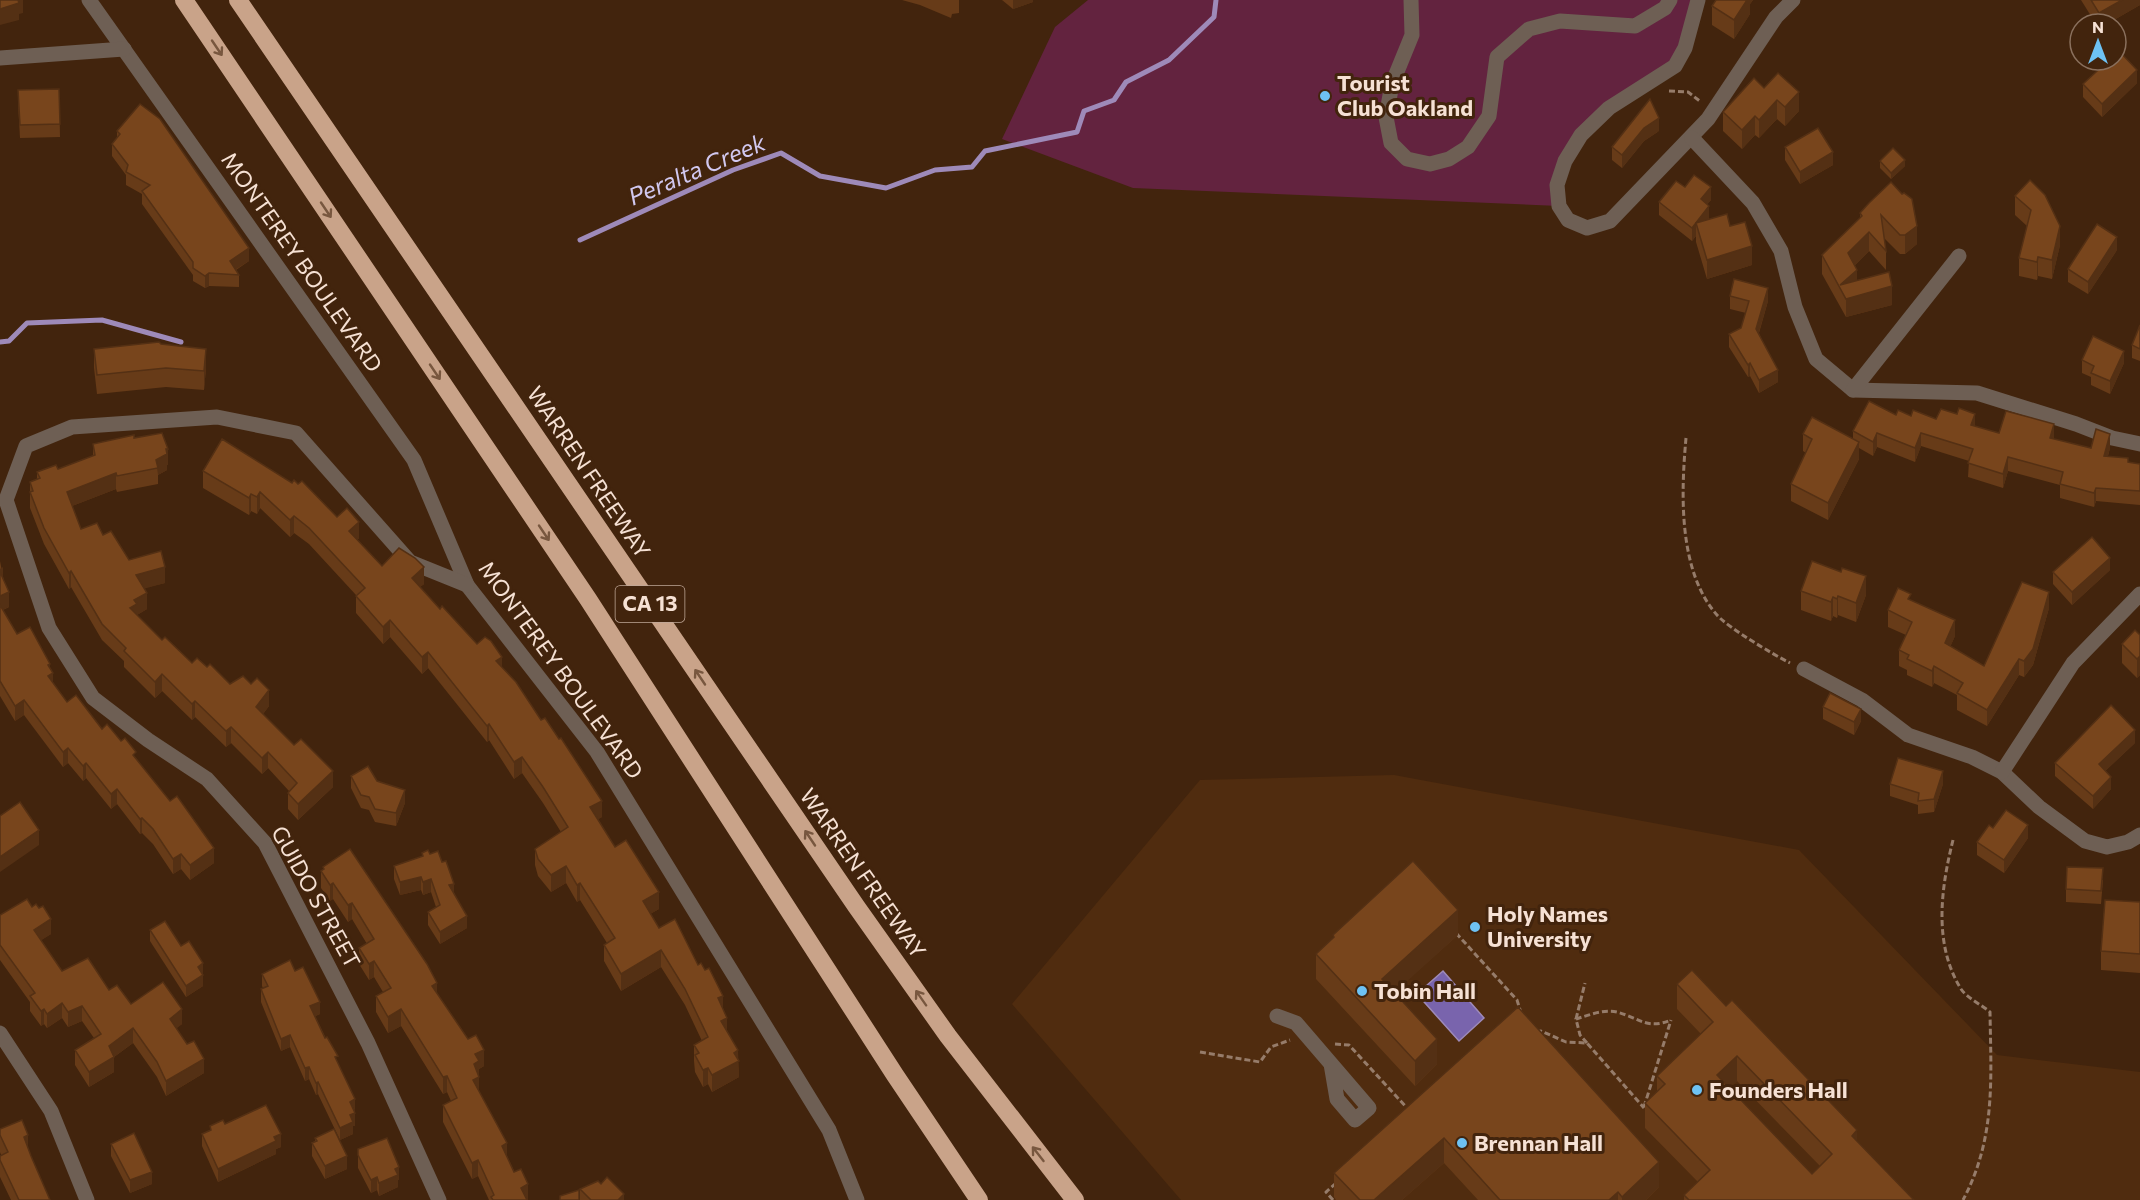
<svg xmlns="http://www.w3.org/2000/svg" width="2140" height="1200" viewBox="0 0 2140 1200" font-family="Commissioner,sans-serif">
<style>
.built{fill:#502c0f}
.green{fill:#63233f}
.water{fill:#7964ad;stroke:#9e8ab9;stroke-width:1.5}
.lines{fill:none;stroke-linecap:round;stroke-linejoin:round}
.stream{stroke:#9e8ab9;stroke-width:5}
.path{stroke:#967c6a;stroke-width:3;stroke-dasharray:6 3;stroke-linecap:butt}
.minor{stroke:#6e5f54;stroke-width:15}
.highway{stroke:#c9a389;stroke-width:18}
.wall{fill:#673b18;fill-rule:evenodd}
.shaded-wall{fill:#543014}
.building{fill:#78451c;stroke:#543014;stroke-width:1.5;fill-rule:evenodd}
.oneway{stroke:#78573f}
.poi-dot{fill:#6ec2f3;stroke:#42240d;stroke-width:2}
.labels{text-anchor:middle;stroke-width:6;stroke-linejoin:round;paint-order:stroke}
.shield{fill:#42240d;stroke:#c0a898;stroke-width:1.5}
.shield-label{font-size:21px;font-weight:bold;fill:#f6e1d4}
.poi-label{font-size:22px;font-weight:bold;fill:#f6e1d4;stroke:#42240d;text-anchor:start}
.street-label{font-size:22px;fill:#f6e1d4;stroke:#42240d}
.water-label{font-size:24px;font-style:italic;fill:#d1c8f0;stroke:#42240d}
</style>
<rect width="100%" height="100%" fill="#42240d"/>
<path class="built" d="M 1394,775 L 1799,850 L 1997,1055 L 2140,1072 L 2140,1200 L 1181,1200 L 1012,1004 L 1200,780 Z"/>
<path class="green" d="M 1088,0 L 1698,0 L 1675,66 L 1609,108 L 1565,161 L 1559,206 L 1133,188 L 1002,139 L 1055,27 Z"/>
<path class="water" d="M 1443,971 L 1484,1018 L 1459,1041 L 1417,994 Z"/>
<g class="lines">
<g class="stream">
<path d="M 580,240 L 733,170 L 781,153 L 820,176 L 886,188 L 935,170 L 972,167 L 985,151 L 1077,132 L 1084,111 L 1114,100 L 1126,82 L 1169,60 L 1214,17 L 1216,0"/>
<path d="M 0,342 L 9,341 L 27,323 L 102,320 L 181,342"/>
</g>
<g class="path">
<path d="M 1669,91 L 1688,92 L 1701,102"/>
<path d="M 1686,438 C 1681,493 1678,571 1717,615 C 1727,627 1774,655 1790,663"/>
<path d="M 1953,840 C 1941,888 1933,944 1961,989 C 1967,998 1982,1005 1990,1012 C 1991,1079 1996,1138 1963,1200"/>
<path d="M 1456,933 L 1517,1000 L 1521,1013"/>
<path d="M 1576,1019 L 1585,983"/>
<path d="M 1536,1032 L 1541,1031 L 1566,1042 L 1587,1043 L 1644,1108"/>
<path d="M 1587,1043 L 1580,1035 L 1576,1019 C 1589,1015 1604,1009 1617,1012 C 1639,1018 1647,1030 1671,1020"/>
<path d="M 1335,1044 L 1349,1045 L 1408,1109"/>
<path d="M 1200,1052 L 1260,1062 L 1271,1047 L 1290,1040"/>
<path d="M 1644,1107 L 1671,1020"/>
<path d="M 1333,1200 L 1326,1192 L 1335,1184"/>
</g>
<g class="minor">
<path d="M 89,0 L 414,460 L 467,585 L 597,752 L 829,1130 L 857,1200"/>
<path d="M 1411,0 L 1412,35 L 1392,84 L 1386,117 L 1391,143 L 1407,159 L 1430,164 L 1449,159 L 1468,147 L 1489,116 L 1497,57 L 1529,29 L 1560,21 L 1635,26 L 1665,8 L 1670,0"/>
<path d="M 1698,0 L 1685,48 L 1675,66 L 1609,108 L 1581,135 L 1565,161 L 1557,185 L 1559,206 L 1568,220 L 1587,228 L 1610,221 L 1708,119 L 1776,17 L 1793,0"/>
<path d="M 0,58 L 124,49"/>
<path d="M 1692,138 L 1753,203 L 1781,251 L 1795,307 L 1816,359 L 1853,390 L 1977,393 L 2076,424 L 2112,438 L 2140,444"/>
<path d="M 1853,390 L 1959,256"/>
<path d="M 1804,669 L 1862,700 L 1908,735 L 1972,757 L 2002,772 L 2039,807 L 2085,841 L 2107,847 L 2128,842 L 2140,835"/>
<path d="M 2002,772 L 2073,663 L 2140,594"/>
<path d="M 1277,1016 L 1296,1023 L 1369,1108 L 1355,1120 L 1337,1099 L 1331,1064"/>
<path d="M 0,1033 L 51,1111 L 87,1200"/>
<path d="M 439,1200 L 368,1043 L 265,843 L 207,779 L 148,740 L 93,698 L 49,628 L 6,500 L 26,446 L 72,427 L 217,417 L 296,433 L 410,562 L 467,585"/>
</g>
<g class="highway">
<path d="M 184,0 L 588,599 L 895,1075 L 979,1200"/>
<path d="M 238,0 L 856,906 L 948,1036 L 1075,1200"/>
</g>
</g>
<g class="wall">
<path d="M 902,0 L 959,0 L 959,13 L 952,14 L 951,18 L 920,5 Z"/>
<path d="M 1002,0 L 1033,0 L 1033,2 L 1013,9 Z"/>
<path d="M 1716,0 L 1753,0 L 1750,4 L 1750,14 L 1734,39 L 1712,25 L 1712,6 Z"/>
<path d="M 2081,0 L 2140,0 L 2140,5 L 2107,24 L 2096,24 Z"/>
<path d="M 2137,83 L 2102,117 L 2083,97 L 2083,84 Z"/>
<path d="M 1764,88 L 1799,111 L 1785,126 L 1777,119 L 1759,138 L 1755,135 L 1742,149 L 1723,131 L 1723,112 Z"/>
<path d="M 59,89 L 60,137 L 20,138 L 18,103 Z"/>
<path d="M 117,131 L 249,261 L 236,270 L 239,275 L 239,287 L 209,286 L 205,288 L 193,281 L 193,275 L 142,204 L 142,194 L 126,185 L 126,175 L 112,156 L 112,144 L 117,138 Z"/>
<path d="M 1659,131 L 1644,141 L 1622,168 L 1612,160 L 1612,147 Z"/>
<path d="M 1785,147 L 1833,165 L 1800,184 L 1785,160 Z"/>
<path d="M 1880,161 L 1905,166 L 1891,179 L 1880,168 Z"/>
<path d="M 2030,180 L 2060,245 L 2052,279 L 2038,276 L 2037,280 L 2019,276 L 2019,258 L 2027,226 L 2015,215 L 2015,196 Z"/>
<path d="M 1685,187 L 1711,200 L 1707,204 L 1709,219 L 1730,226 L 1752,265 L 1707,279 L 1696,242 L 1696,236 L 1692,241 L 1659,215 L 1659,202 Z"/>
<path d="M 1869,203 L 1917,244 L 1905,254 L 1900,254 L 1884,238 L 1886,251 L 1886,270 L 1869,251 L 1855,265 L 1857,281 L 1892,305 L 1846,317 L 1822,274 L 1822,255 L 1860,218 L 1860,213 Z"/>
<path d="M 2117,250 L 2088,294 L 2068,282 L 2068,269 Z"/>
<path d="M 1730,296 L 1768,301 L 1759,333 L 1778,382 L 1759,393 L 1750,376 L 1748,377 L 1729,347 L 1729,334 L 1741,328 L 1746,313 L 1730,309 Z"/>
<path d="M 2140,325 L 2140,361 L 2132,358 L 2132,345 Z"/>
<path d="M 161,344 L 206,368 L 204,390 L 166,387 L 97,394 L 94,368 L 94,349 Z"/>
<path d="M 2082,360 L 2124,363 L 2110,394 L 2091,385 L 2091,377 L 2082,373 Z"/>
<path d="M 1896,415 L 1936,419 L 1975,426 L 1999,433 L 2054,437 L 2053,439 L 2091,448 L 2110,448 L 2108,456 L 2128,462 L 2140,464 L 2140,505 L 2096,501 L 2094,507 L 2060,498 L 2060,485 L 2008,471 L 2003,488 L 1968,477 L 1969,461 L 1921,446 L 1915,462 L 1877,447 L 1873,456 L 1859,448 L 1859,459 L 1828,520 L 1791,501 L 1791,484 L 1806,453 L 1803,451 L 1803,434 L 1853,439 L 1853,431 Z"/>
<path d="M 134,438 L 168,465 L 167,465 L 167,470 L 158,475 L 158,484 L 117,492 L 116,489 L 72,506 L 81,529 L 103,535 L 129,560 L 165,583 L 144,588 L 147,609 L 137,615 L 162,640 L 192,663 L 207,667 L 230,684 L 269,706 L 263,714 L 333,787 L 298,820 L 288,809 L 288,793 L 289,791 L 268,768 L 262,774 L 231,743 L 226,747 L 195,717 L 192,720 L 162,691 L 155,698 L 124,667 L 124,661 L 102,640 L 71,587 L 69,589 L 44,544 L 30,508 L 30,482 L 37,479 L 37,472 L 58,469 L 93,456 L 93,444 Z"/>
<path d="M 222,439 L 359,538 L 357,540 L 382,566 L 424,584 L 420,587 L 440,609 L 502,668 L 602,817 L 598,819 L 615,847 L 659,909 L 650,914 L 659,928 L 698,965 L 723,1009 L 727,1032 L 738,1060 L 739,1077 L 712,1092 L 708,1084 L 703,1087 L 695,1072 L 694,1061 L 694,1045 L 702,1041 L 685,1005 L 661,967 L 621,991 L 604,961 L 604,945 L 607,943 L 580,900 L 577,902 L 566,883 L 551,892 L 538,876 L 535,865 L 535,849 L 561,832 L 543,803 L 522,773 L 514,779 L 489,740 L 487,742 L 428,668 L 422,674 L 390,637 L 383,644 L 356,613 L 356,595 L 309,544 L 294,533 L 290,537 L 260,508 L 257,514 L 251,511 L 249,515 L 203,488 L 203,471 Z"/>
<path d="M 0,561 L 9,607 L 3,610 L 17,634 L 50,669 L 53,683 L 67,702 L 102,729 L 136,758 L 214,863 L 190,880 L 181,869 L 173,874 L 153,844 L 142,833 L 140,834 L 117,804 L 111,809 L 86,778 L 83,781 L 68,763 L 63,767 L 24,715 L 15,721 L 0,696 Z"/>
<path d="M 2110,570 L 2072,605 L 2053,584 L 2053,572 Z"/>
<path d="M 1841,572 L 1866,595 L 1856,622 L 1838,615 L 1837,618 L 1833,616 L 1831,621 L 1801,610 L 1801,591 Z"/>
<path d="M 1911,600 L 1955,636 L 1950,647 L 1984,666 L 2049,608 L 2033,665 L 2024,677 L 2019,675 L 1987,726 L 1957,710 L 1957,695 L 1934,683 L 1932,687 L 1907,675 L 1907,670 L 1899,666 L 1899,650 L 1906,635 L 1888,627 L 1888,610 Z"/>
<path d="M 2140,635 L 2140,675 L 2137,678 L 2122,663 L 2122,644 Z"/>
<path d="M 1823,707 L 1861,721 L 1854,735 L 1823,719 Z"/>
<path d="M 2135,743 L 2105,771 L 2111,789 L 2093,809 L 2055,776 L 2055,763 Z"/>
<path d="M 351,776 L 377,781 L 405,803 L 396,826 L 375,822 L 369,810 L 361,808 L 351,788 Z"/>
<path d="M 1890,784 L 1943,784 L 1934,812 L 1918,814 L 1918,805 L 1890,796 Z"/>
<path d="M 1993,828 L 2028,838 L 2004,873 L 1977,855 L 1977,842 Z"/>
<path d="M 422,853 L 454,893 L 467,928 L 440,944 L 428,925 L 428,912 L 436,907 L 431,892 L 423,895 L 421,890 L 400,895 L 394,879 L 394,866 L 422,857 Z"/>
<path d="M 323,867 L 437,993 L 484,1066 L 479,1069 L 479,1091 L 507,1156 L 528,1200 L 489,1200 L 478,1176 L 472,1179 L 443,1122 L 443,1105 L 451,1101 L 447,1092 L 443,1094 L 401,1026 L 388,1033 L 376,1012 L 376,996 L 383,992 L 374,977 L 369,980 L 359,964 L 359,948 L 367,944 L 352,919 L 348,922 L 333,899 L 330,901 L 321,888 L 321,871 L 323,870 Z"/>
<path d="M 2103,880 L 2101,904 L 2066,902 L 2066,889 Z"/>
<path d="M 2140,902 L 2140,973 L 2101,970 L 2101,951 Z"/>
<path d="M 0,915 L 51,934 L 41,940 L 62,971 L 109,990 L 131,1004 L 182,1024 L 176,1028 L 204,1073 L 166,1096 L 157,1077 L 133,1043 L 114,1057 L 114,1072 L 89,1087 L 75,1065 L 75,1050 L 94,1038 L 82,1021 L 68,1027 L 62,1018 L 47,1028 L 44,1024 L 41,1026 L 30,1011 L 30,1002 L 0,960 Z"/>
<path d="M 150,930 L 181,946 L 203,963 L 203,986 L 186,997 L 150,941 Z"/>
<path d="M 1333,935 L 1458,935 L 1394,992 L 1437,1064 L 1415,1086 L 1316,979 L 1316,954 L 1333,938 Z"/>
<path d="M 295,971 L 320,1014 L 315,1016 L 338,1063 L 355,1112 L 355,1126 L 353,1126 L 353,1134 L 340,1140 L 318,1094 L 316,1095 L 309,1079 L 305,1081 L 290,1047 L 281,1051 L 261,1002 L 261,989 L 263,988 L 262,986 L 262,974 Z"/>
<path d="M 1677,984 L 1857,1142 L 1914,1200 L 1684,1200 L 1684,1195 L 1698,1182 L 1645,1128 L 1645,1103 L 1657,1092 L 1657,1076 L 1701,1034 L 1677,1009 ZM 1737,1081 L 1820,1166 L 1812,1174 L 1729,1088 Z"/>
<path d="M 1518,1007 L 1659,1187 L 1646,1200 L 1478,1200 L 1444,1163 L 1402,1200 L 1336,1200 L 1334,1197 L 1334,1173 Z"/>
<path d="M 225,1124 L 281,1147 L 276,1149 L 276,1154 L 218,1182 L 202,1146 L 202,1134 L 210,1130 L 210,1126 Z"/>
<path d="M 0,1129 L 28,1149 L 50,1200 L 11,1200 L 0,1177 L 0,1156 L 1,1155 L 0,1152 Z"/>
<path d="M 315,1138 L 347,1169 L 325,1179 L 312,1156 L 312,1143 L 315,1141 Z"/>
<path d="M 111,1144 L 152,1184 L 130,1193 L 111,1156 Z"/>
<path d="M 358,1149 L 399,1180 L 398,1180 L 398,1187 L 379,1196 L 377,1190 L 371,1193 L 358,1168 Z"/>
<path d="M 601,1184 L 624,1200 L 580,1200 L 580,1189 Z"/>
</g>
<g class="shaded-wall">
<path d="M 17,0 L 23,0 L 23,13 L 19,14 L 19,20 L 0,25 L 0,9 Z"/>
<path d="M 1013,0 L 1033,0 L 1033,2 L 1013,9 Z"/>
<path d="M 1746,0 L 1753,0 L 1750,4 L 1750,14 L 1734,39 L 1734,20 Z"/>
<path d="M 2122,0 L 2140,0 L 2140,5 L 2107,24 L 2099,24 L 2099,13 Z"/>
<path d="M 2137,70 L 2137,83 L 2102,117 L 2102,104 Z"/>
<path d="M 1799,92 L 1799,111 L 1785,126 L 1785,107 Z"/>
<path d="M 1777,100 L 1777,119 L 1759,138 L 1759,120 Z"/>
<path d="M 1755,116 L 1755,135 L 1742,149 L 1742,130 Z"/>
<path d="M 1659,118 L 1659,131 L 1644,141 L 1622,168 L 1622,155 L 1644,128 Z"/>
<path d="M 1833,152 L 1833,165 L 1800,184 L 1800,172 Z"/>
<path d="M 1905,160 L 1905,166 L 1891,179 L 1891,173 Z"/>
<path d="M 1711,187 L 1711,200 L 1701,212 L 1701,199 Z"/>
<path d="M 1709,206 L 1709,218 L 1699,232 L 1696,223 Z"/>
<path d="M 1696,223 L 1696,236 L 1692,241 L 1692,228 Z"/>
<path d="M 1917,226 L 1917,244 L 1905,254 L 1905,235 Z"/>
<path d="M 2060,226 L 2060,245 L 2052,279 L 2052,260 Z"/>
<path d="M 1869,232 L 1869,251 L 1848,272 L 1848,253 Z"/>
<path d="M 2117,237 L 2117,250 L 2088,294 L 2088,282 Z"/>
<path d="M 1752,246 L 1752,265 L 1707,279 L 1707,260 Z"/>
<path d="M 249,248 L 249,261 L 230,273 L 230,261 Z"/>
<path d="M 2038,257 L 2038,276 L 2037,280 L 2037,262 Z"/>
<path d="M 1857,270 L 1857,289 L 1892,286 L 1892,305 L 1846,317 L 1846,299 L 1840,285 Z"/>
<path d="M 209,273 L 209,286 L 205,288 L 205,276 Z"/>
<path d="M 1768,288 L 1768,301 L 1756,342 L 1756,329 Z"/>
<path d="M 206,349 L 206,368 L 204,390 L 204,371 Z"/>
<path d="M 2124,351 L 2124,363 L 2110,394 L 2110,381 Z"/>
<path d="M 1750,363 L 1750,376 L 1748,377 L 1748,365 Z"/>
<path d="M 1778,370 L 1778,382 L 1759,393 L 1759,380 Z"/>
<path d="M 1975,414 L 1975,427 L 1971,425 Z"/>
<path d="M 2054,424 L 2054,437 L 2050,451 L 2050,438 Z"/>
<path d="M 1877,433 L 1877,447 L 1873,456 L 1873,442 Z"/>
<path d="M 1921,433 L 1921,446 L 1915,462 L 1915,448 Z"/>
<path d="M 2110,434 L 2110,448 L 2104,470 L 2104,456 Z"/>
<path d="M 1859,442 L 1859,459 L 1828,520 L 1828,503 Z"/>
<path d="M 166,449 L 168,449 L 168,465 L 167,465 L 167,470 L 158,475 L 156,460 Z"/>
<path d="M 2008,457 L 2008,471 L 2003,488 L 2003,474 Z"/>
<path d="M 116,473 L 116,489 L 67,508 L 67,492 Z"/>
<path d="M 2096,488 L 2096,501 L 2094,507 L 2094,493 Z"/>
<path d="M 260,492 L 260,508 L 257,514 L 257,497 Z"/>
<path d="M 251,494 L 251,511 L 249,515 L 249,498 Z"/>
<path d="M 294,516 L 294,533 L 290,537 L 290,520 Z"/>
<path d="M 359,522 L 359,538 L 349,548 L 349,531 Z"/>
<path d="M 2110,558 L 2110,570 L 2072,605 L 2072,592 Z"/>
<path d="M 3,567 L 3,582 L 0,584 L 0,569 Z"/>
<path d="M 165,567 L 165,583 L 136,591 L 136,575 Z"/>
<path d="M 424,567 L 424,584 L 412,594 L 412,578 Z"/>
<path d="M 71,571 L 71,587 L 69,589 L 69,573 Z"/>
<path d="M 1866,576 L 1866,595 L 1856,622 L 1856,603 Z"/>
<path d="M 9,592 L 9,607 L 0,611 L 0,596 Z"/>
<path d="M 2049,592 L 2049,608 L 2033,665 L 2024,677 L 2024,661 Z"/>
<path d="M 147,593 L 147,609 L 137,615 L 130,608 L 134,600 Z"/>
<path d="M 1838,596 L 1838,615 L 1837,618 L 1837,599 Z"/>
<path d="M 1833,597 L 1833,616 L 1831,621 L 1831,602 Z"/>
<path d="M 390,620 L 390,637 L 383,644 L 383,627 Z"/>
<path d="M 1955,620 L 1955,636 L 1945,659 L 1945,643 Z"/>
<path d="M 428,652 L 428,668 L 422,674 L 422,657 Z"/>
<path d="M 2140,656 L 2140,675 L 2137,678 L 2137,659 Z"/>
<path d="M 502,657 L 502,673 L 496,661 Z"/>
<path d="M 2019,659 L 2019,675 L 1987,726 L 1987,710 Z"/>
<path d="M 50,664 L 50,675 L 53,673 L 53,688 L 48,691 L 48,665 Z"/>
<path d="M 1934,666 L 1934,683 L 1932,687 L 1932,671 Z"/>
<path d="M 162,674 L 162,691 L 155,698 L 155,682 Z"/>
<path d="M 269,690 L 269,706 L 256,723 L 256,707 Z"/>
<path d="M 24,700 L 24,715 L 15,721 L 15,706 Z"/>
<path d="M 195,701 L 195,717 L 192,720 L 192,704 Z"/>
<path d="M 1861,709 L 1861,721 L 1854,735 L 1854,722 Z"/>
<path d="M 489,724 L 489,740 L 487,742 L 487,726 Z"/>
<path d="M 231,727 L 231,743 L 226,747 L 226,731 Z"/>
<path d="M 2135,730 L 2135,743 L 2099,777 L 2099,764 Z"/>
<path d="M 68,748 L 68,763 L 63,767 L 63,752 Z"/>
<path d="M 268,752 L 268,768 L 262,774 L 262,758 Z"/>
<path d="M 522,757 L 522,773 L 514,779 L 514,762 Z"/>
<path d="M 86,763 L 86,778 L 83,781 L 83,766 Z"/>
<path d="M 333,771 L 333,787 L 298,820 L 298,804 Z"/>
<path d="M 1943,771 L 1943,784 L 1934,812 L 1934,799 Z"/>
<path d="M 2111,777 L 2111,789 L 2093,809 L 2093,796 Z"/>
<path d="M 117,789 L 117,804 L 111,809 L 111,794 Z"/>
<path d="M 405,790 L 405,803 L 396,826 L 396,813 Z"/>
<path d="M 602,801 L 602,817 L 590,824 L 590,807 Z"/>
<path d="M 142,818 L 142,833 L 140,834 L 140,819 Z"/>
<path d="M 2028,825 L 2028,838 L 2004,873 L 2004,860 Z"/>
<path d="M 39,830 L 39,845 L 0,872 L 0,857 Z"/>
<path d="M 214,848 L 214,863 L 190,880 L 190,865 Z"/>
<path d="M 181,854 L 181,869 L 173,874 L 173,859 Z"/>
<path d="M 566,866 L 566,883 L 551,892 L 551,875 Z"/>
<path d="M 421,877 L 421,890 L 400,895 L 400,882 Z"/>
<path d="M 431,879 L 431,892 L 423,895 L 423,882 Z"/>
<path d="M 333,883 L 333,899 L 330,901 L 330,885 Z"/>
<path d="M 580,883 L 580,900 L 577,902 L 577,885 Z"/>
<path d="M 454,884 L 454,897 L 449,885 Z"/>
<path d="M 659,892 L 659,909 L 643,918 L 643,901 Z"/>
<path d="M 352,903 L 352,919 L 348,922 L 348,905 Z"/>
<path d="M 1458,910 L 1458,935 L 1382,1004 L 1382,979 Z"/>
<path d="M 467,916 L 467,928 L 440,944 L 440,932 Z"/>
<path d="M 51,919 L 51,934 L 34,945 L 34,930 Z"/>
<path d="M 661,950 L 661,967 L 621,991 L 621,974 Z"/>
<path d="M 374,961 L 374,977 L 369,980 L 369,964 Z"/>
<path d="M 203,963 L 203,974 L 198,978 L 198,967 Z"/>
<path d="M 203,975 L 203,986 L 186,997 L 186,986 Z"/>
<path d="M 437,983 L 437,999 L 432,986 Z"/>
<path d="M 723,996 L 723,1012 L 718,998 Z"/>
<path d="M 320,1002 L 320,1014 L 310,1019 L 310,1006 Z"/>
<path d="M 62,1003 L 62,1018 L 47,1028 L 47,1014 Z"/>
<path d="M 82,1006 L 82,1021 L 68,1027 L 68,1012 Z"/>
<path d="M 44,1009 L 44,1024 L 41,1026 L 41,1011 Z"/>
<path d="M 182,1009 L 182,1024 L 170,1034 L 170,1019 Z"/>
<path d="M 401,1009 L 401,1026 L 388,1033 L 388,1017 Z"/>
<path d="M 727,1018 L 727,1034 L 721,1021 Z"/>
<path d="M 133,1028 L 133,1043 L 114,1057 L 114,1072 L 89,1087 L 89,1072 L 109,1046 Z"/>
<path d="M 290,1035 L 290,1047 L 281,1051 L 281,1039 Z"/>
<path d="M 1437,1039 L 1437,1064 L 1415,1086 L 1415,1061 Z"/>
<path d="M 484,1050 L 484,1066 L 479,1069 L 479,1094 L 473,1096 L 474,1064 L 475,1054 Z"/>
<path d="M 738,1050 L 739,1077 L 712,1092 L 712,1075 L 734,1053 Z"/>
<path d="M 1737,1056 L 1737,1081 L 1717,1100 L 1717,1075 Z"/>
<path d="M 204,1059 L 204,1073 L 166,1096 L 166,1081 Z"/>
<path d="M 309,1067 L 309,1079 L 305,1081 L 305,1068 Z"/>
<path d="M 708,1068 L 708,1084 L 703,1087 L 703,1070 Z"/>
<path d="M 447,1076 L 447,1092 L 443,1094 L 443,1077 Z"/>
<path d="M 318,1082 L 318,1094 L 316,1095 L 316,1083 Z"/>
<path d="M 355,1099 L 355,1111 L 350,1102 Z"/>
<path d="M 355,1113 L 355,1126 L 353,1126 L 353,1134 L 340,1140 L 340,1128 L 350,1115 Z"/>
<path d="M 1857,1130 L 1857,1155 L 1852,1136 Z"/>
<path d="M 281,1134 L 281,1147 L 276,1149 L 276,1154 L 218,1182 L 218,1169 Z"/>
<path d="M 28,1135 L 28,1151 L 24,1137 Z"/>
<path d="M 1444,1138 L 1444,1163 L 1402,1200 L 1374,1200 Z"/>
<path d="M 507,1143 L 507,1159 L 502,1146 Z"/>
<path d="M 347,1156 L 347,1169 L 325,1179 L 325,1166 Z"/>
<path d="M 478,1160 L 478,1176 L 472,1179 L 472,1163 Z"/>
<path d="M 1659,1162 L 1659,1187 L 1646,1200 L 1622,1200 L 1622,1197 Z"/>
<path d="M 399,1167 L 399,1180 L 398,1180 L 398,1187 L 379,1196 L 379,1183 L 395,1169 Z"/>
<path d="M 152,1172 L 152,1184 L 130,1193 L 130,1180 Z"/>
<path d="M 377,1177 L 377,1190 L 371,1193 L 371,1180 Z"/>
<path d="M 528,1184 L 528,1200 L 521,1200 L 521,1188 Z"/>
<path d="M 1618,1192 L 1618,1200 L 1609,1200 Z"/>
<path d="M 624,1194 L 624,1200 L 618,1200 Z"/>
</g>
<g class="building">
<path d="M 0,0 L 18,0 L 19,3 L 0,9 Z"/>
<path d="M 1716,0 L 1747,0 L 1734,20 L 1712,6 Z"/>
<path d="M 2091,0 L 2122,0 L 2099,13 Z"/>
<path d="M 2119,51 L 2137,70 L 2102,104 L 2083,84 L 2109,60 L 2116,60 L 2116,54 Z"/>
<path d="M 1778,73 L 1799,92 L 1785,107 L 1777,100 L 1759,120 L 1755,116 L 1742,130 L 1723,112 L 1754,78 L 1764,88 Z"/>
<path d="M 59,89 L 60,124 L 20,125 L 18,90 Z"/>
<path d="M 1650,99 L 1659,118 L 1644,128 L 1622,155 L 1612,147 Z"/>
<path d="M 140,104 L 160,119 L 249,248 L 230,261 L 239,275 L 209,273 L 205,276 L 193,268 L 193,262 L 142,191 L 150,185 L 126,172 L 128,165 L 112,144 L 120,134 L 117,131 Z"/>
<path d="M 1818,128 L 1833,152 L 1800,172 L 1785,147 Z"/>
<path d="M 1893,148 L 1905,160 L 1891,173 L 1880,161 Z"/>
<path d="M 1694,175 L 1711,187 L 1701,199 L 1709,206 L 1692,228 L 1659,202 L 1676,181 L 1685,187 Z"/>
<path d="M 2030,180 L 2045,195 L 2060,226 L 2052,260 L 2038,257 L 2037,262 L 2019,258 L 2031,210 L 2015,196 Z"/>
<path d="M 1891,182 L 1902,194 L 1904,193 L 1912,199 L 1917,226 L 1905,235 L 1900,235 L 1881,215 L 1886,251 L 1869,232 L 1848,253 L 1857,270 L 1840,285 L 1889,272 L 1892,286 L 1846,299 L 1822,255 L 1862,216 L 1860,213 L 1869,203 Z"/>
<path d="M 1727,214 L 1730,226 L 1745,222 L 1752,246 L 1707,260 L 1696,223 Z"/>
<path d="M 2097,224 L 2117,237 L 2088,282 L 2068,269 Z"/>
<path d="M 1734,279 L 1768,288 L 1756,329 L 1778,370 L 1759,380 L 1750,363 L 1748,365 L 1729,334 L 1741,328 L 1749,301 L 1730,296 Z"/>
<path d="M 2140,325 L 2140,349 L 2132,345 Z"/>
<path d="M 2093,336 L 2124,351 L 2110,381 L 2091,373 L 2094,366 L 2082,360 Z"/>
<path d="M 159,342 L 161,344 L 206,349 L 204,371 L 166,368 L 97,375 L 94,349 Z"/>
<path d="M 1869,401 L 1896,415 L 1898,410 L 1911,416 L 1913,410 L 1936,419 L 1941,409 L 1957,414 L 1959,408 L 1975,414 L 1971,425 L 1999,433 L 2006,411 L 2054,424 L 2050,438 L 2091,448 L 2096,429 L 2110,434 L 2104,456 L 2128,458 L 2128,462 L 2140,464 L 2140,491 L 2096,488 L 2094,493 L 2060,484 L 2063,472 L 2008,457 L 2003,474 L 1968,463 L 1973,449 L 1921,433 L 1915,448 L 1877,433 L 1873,442 L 1853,431 Z"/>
<path d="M 1812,417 L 1859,442 L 1828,503 L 1791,484 L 1812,439 L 1803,434 Z"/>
<path d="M 162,433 L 168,449 L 166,449 L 167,454 L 156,460 L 158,468 L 117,476 L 116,473 L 67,492 L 81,529 L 97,523 L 103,535 L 111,531 L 129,560 L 161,551 L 165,567 L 136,575 L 147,593 L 134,600 L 137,604 L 130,608 L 162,640 L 165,637 L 192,663 L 197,658 L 207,667 L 210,664 L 230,684 L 243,676 L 251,684 L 257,678 L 269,690 L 256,707 L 294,745 L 301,739 L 333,771 L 298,804 L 288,793 L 297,783 L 268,752 L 262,758 L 231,727 L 226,731 L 195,701 L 192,704 L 162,674 L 155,682 L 124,651 L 126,648 L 102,624 L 71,571 L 69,573 L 44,528 L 30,492 L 33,491 L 30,482 L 40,478 L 37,472 L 56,465 L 58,469 L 95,455 L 93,444 L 134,435 L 134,438 Z"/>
<path d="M 222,439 L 292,483 L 294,480 L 298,484 L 302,481 L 337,517 L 347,508 L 359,522 L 349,531 L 382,566 L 399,548 L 415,558 L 424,567 L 412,578 L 440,609 L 442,606 L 477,644 L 485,637 L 491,641 L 502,657 L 496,661 L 516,682 L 541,720 L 545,718 L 559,739 L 561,738 L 602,801 L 590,807 L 615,847 L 626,840 L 659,892 L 643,901 L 659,928 L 675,919 L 698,965 L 701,963 L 705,970 L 709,968 L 723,996 L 718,998 L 727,1018 L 721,1021 L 738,1050 L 734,1053 L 739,1061 L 712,1075 L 708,1068 L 703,1070 L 695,1055 L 699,1053 L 694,1045 L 708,1037 L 685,989 L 661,950 L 621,974 L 604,945 L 615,938 L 580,883 L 577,885 L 566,866 L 551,875 L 538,859 L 535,849 L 568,827 L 543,787 L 522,757 L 514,762 L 489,724 L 487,726 L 428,652 L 422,657 L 390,620 L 383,627 L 356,596 L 365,588 L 309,528 L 294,516 L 290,520 L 260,492 L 257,497 L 251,494 L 249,498 L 203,471 Z"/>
<path d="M 2092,537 L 2110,558 L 2072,592 L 2053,572 Z"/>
<path d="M 1812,561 L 1841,572 L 1842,568 L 1866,576 L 1856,603 L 1838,596 L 1837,599 L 1833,597 L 1831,602 L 1801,591 Z"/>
<path d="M 0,572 L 9,592 L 0,596 Z"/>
<path d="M 2022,582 L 2049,592 L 2033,649 L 2024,661 L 2019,659 L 1987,710 L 1957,693 L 1963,683 L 1934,666 L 1932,671 L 1907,659 L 1909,655 L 1899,650 L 1912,622 L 1888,610 L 1898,588 L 1911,594 L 1908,599 L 1955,620 L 1945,643 L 1984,666 Z"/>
<path d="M 0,605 L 17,634 L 30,627 L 50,664 L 48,665 L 53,673 L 48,676 L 67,702 L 76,695 L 102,729 L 107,724 L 121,741 L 125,738 L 136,752 L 133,755 L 170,801 L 177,796 L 214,848 L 190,865 L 181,854 L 173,859 L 153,829 L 142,818 L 140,819 L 117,789 L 111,794 L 86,763 L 83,766 L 68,748 L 63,752 L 24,700 L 15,706 L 0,681 Z"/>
<path d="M 2135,630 L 2140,635 L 2140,656 L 2137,659 L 2122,644 Z"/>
<path d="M 1830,693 L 1861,709 L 1854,722 L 1823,707 Z"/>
<path d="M 2111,705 L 2135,730 L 2099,764 L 2111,777 L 2093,796 L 2055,763 Z"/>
<path d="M 1898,758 L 1943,771 L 1934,799 L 1918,801 L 1919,793 L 1890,784 Z"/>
<path d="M 368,766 L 377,781 L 405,790 L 396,813 L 375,809 L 369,797 L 361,795 L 351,776 Z"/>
<path d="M 20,802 L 39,830 L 0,857 L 0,816 Z"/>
<path d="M 2006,810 L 2028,825 L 2004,860 L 1977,842 L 1989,825 L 1993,828 Z"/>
<path d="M 350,849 L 427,964 L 437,983 L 432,986 L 468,1039 L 476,1035 L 484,1050 L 475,1054 L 479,1061 L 474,1064 L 479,1077 L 473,1080 L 507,1143 L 502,1146 L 514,1172 L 521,1169 L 528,1184 L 521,1188 L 527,1200 L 493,1200 L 491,1197 L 494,1195 L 478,1160 L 472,1163 L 443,1105 L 457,1098 L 447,1076 L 443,1077 L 401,1009 L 388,1017 L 376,996 L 391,988 L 374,961 L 369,964 L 359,948 L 374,939 L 352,903 L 348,905 L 333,883 L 330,885 L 321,871 L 324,869 L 323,867 Z"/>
<path d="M 428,850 L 430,854 L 438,851 L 442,862 L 446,861 L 454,884 L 449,885 L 467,916 L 440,932 L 428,912 L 440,905 L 431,879 L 423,882 L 421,877 L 400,882 L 394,866 L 423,856 L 422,853 Z"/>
<path d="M 1413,861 L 1458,910 L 1382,979 L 1437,1039 L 1415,1061 L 1316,954 L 1334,937 L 1333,935 Z"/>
<path d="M 2067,867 L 2103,868 L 2101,891 L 2066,889 Z"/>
<path d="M 27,899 L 32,907 L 36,904 L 39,908 L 43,906 L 51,919 L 34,930 L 62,971 L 88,958 L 109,990 L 117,985 L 131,1004 L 163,982 L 182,1009 L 170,1019 L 187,1044 L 194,1041 L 204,1059 L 166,1081 L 157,1062 L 133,1028 L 109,1046 L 114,1057 L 89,1072 L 75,1050 L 101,1034 L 82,1006 L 68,1012 L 62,1003 L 47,1014 L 44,1009 L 41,1011 L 30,996 L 35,993 L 0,945 L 0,915 Z"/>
<path d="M 2105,900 L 2140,902 L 2140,954 L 2101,951 Z"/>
<path d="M 165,921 L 181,946 L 189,941 L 203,963 L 198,967 L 203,975 L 186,986 L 150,930 Z"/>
<path d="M 290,960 L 295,971 L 303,967 L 320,1002 L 310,1006 L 325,1038 L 327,1037 L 338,1056 L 335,1057 L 355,1099 L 350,1102 L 355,1113 L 350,1115 L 353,1122 L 340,1128 L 318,1082 L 316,1083 L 309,1067 L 305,1068 L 290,1035 L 281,1039 L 261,989 L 268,986 L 262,974 Z"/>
<path d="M 1692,970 L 1726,1006 L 1732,1000 L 1857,1130 L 1852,1136 L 1914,1200 L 1689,1200 L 1684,1195 L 1710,1170 L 1645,1103 L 1665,1084 L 1657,1076 L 1713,1022 L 1677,984 ZM 1737,1056 L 1832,1154 L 1812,1174 L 1717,1075 Z"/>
<path d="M 1518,1007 L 1659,1162 L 1622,1197 L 1618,1192 L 1609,1200 L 1500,1200 L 1444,1138 L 1374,1200 L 1360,1200 L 1334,1173 Z"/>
<path d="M 266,1105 L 281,1134 L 274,1137 L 276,1141 L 218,1169 L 202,1134 L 211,1130 L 210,1126 L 223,1120 L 225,1124 Z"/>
<path d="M 22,1120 L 28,1135 L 24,1137 L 31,1156 L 50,1200 L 19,1200 L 0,1160 L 0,1156 L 8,1152 L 0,1135 L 0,1129 Z"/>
<path d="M 334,1129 L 347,1156 L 325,1166 L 312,1143 L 317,1141 L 315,1138 Z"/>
<path d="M 134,1133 L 152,1172 L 130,1180 L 111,1144 Z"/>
<path d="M 387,1138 L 399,1167 L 395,1169 L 398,1175 L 379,1183 L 377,1177 L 371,1180 L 358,1155 L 358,1149 Z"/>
<path d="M 607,1177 L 624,1194 L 618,1200 L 591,1200 L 580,1189 L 598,1181 L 601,1184 Z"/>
<path d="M 579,1190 L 579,1200 L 560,1200 L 560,1196 Z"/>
</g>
<defs><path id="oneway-shaft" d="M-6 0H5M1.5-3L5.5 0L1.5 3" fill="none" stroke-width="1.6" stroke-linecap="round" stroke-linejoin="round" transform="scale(1.5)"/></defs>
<g class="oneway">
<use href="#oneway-shaft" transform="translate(217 48) rotate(56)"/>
<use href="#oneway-shaft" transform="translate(326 210) rotate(56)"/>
<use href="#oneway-shaft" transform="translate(435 372) rotate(56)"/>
<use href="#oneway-shaft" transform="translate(544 533) rotate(56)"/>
<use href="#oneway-shaft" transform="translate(700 677) rotate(-124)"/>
<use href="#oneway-shaft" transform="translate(810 838) rotate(-124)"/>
<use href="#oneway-shaft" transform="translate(921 998) rotate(-125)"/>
<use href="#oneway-shaft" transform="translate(1038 1154) rotate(-128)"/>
</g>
<g class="poi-dot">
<circle cx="1325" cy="96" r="6"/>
<circle cx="1475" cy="927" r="6"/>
<circle cx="1362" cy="991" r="6"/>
<circle cx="1697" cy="1090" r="6"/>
<circle cx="1462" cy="1143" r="6"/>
</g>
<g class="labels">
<rect class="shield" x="615.5" y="586" width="69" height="36" rx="4.5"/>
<g class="shield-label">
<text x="650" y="611">CA 13</text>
</g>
<g class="poi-label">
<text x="1337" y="91">Tourist<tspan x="1337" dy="25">Club Oakland</tspan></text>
<text x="1487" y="922">Holy Names<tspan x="1487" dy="25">University</tspan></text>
<text x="1374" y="999">Tobin Hall</text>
<text x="1709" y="1098">Founders Hall</text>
<text x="1474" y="1151">Brennan Hall</text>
</g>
<g class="street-label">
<text transform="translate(302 262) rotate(55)" y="8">MONTEREY BOULEVARD</text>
<text transform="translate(589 472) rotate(56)" y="8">WARREN FREEWAY</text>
<text transform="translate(561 670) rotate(54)" y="8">MONTEREY BOULEVARD</text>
<text transform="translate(863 873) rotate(55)" y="8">WARREN FREEWAY</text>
<text transform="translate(316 897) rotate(61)" y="8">GUIDO STREET</text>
</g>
<g class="water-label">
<text transform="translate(697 170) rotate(-23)" y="8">Peralta Creek</text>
</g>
</g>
<g transform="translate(2098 42)"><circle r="28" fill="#42240d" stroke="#8a705d" stroke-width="1.5"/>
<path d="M0-4.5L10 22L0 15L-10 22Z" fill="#6ec2f3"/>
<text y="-9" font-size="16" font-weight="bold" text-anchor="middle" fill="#f6e1d4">N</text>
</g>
</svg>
